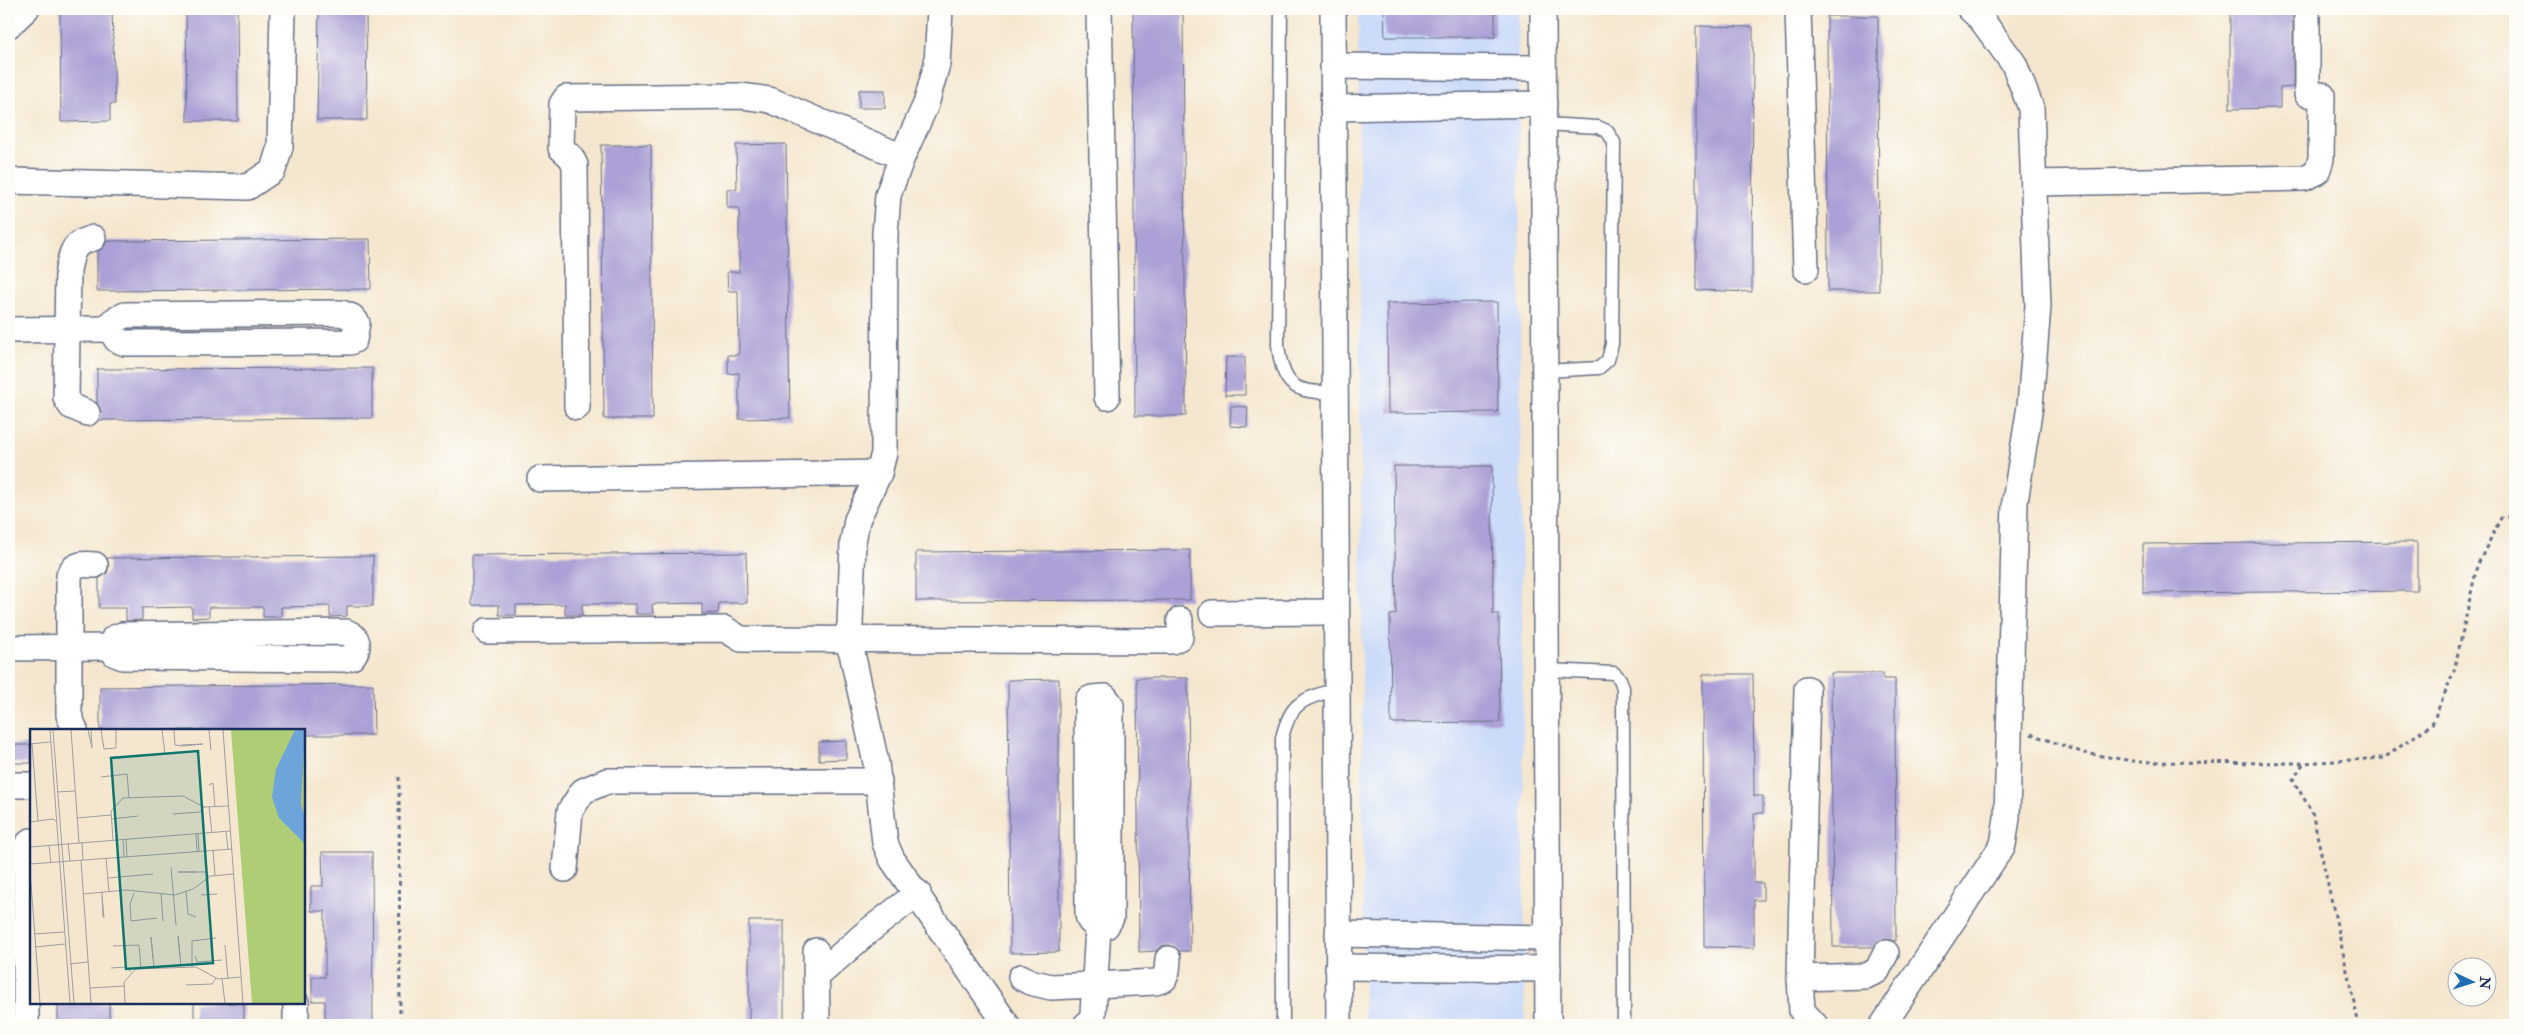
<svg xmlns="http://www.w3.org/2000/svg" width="2524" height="1034" viewBox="0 0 2524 1034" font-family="'IM FELL Double Pica',serif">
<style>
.built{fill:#ccdbf9}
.building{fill:#aca0d6}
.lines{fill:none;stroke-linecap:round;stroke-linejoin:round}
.lane-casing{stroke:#676f86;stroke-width:15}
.street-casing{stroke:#676f86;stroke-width:28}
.path{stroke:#676f86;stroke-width:3;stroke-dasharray:4 4;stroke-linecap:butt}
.lane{stroke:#fff;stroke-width:12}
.street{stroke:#fff;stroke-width:25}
.inset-road{fill:none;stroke:#9e9da2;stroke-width:1}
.view{fill:#0f766e;fill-opacity:0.15;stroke:#0f766e;stroke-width:2.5}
.inset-edge{fill:none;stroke:#1b2f5e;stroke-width:2.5}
</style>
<rect width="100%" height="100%" fill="#fdfcf7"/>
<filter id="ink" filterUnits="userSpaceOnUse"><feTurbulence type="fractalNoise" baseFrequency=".02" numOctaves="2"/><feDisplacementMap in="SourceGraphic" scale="10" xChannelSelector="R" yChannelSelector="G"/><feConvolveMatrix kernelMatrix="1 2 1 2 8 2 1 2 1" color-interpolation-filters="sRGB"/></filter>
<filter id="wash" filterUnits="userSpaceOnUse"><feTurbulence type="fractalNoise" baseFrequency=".0096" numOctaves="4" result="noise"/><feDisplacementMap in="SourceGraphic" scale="20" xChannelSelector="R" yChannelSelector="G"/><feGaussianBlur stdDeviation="1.12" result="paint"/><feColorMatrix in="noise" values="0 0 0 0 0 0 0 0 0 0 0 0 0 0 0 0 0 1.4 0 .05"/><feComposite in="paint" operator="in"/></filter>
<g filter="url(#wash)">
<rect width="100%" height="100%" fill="#f5e7cf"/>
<path class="built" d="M 1358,9 L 1518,9 L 1525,1025 L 1364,1025 Z"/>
<g id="blocks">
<g class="building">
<path d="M 60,9 L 112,9 L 115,104 L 110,104 L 110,121 L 61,122 Z"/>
<path d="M 186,9 L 237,9 L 238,121 L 187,121 Z"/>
<path d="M 319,9 L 366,9 L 367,120 L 317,120 Z"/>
<path d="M 1384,9 L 1495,9 L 1495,37 L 1385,37 Z"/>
<path d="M 2230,9 L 2282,9 L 2282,14 L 2293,14 L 2293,87 L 2280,88 L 2280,108 L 2230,109 Z"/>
<path d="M 1133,10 L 1183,10 L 1186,416 L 1135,416 Z"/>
<path d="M 1827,16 L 1878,16 L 1879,291 L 1828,291 Z"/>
<path d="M 1696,26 L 1753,27 L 1752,292 L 1696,290 Z"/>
<rect x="859" y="90" width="26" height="18"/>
<path d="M 786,144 L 790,418 L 739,419 L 739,373 L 728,374 L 728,355 L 739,355 L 738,291 L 728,291 L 727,272 L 739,272 L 739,208 L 727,208 L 727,189 L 737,189 L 736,145 Z"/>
<path d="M 601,145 L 651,145 L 653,419 L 604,419 Z"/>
<path d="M 370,239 L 371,289 L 97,291 L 97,252 L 104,247 L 107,241 Z"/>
<path d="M 1497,302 L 1498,412 L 1388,413 L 1387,303 Z"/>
<path d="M 1226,357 L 1245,357 L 1245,395 L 1225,395 Z"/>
<path d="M 372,368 L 372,418 L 99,420 L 101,412 L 97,403 L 97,369 Z"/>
<path d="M 1231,406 L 1248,407 L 1247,427 L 1230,426 Z"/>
<path d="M 1394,466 L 1492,466 L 1493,614 L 1499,614 L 1500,722 L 1391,723 L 1390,615 L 1396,614 Z"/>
<path d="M 2417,542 L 2417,591 L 2143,593 L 2143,544 Z"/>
<path d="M 1190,550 L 1190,600 L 916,601 L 916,552 Z"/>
<path d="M 746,553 L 747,603 L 719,603 L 718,613 L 702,614 L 702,603 L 652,604 L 653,614 L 636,614 L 636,604 L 582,604 L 582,615 L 565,615 L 565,604 L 516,605 L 516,615 L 499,615 L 499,605 L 472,605 L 472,555 Z"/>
<path d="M 373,556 L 373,606 L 347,606 L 347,616 L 330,617 L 330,606 L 281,607 L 281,617 L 263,617 L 263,607 L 209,607 L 209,617 L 192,618 L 192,607 L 142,608 L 142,620 L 126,621 L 126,608 L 99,608 L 99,578 L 107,573 L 109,566 L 107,558 Z"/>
<path d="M 1831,673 L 1883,673 L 1883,679 L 1895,679 L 1896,941 L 1885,939 L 1878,941 L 1873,947 L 1833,947 Z"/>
<path d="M 1703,674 L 1753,674 L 1754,796 L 1763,796 L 1763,813 L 1754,813 L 1754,883 L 1763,883 L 1763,900 L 1754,900 L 1754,948 L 1704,947 Z"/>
<path d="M 1137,678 L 1188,678 L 1190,951 L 1180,951 L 1169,945 L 1161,946 L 1156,951 L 1139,952 Z"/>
<path d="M 1059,679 L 1059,952 L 1010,953 L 1008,680 Z"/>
<path d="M 373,684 L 374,735 L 304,735 L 304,730 L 100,730 L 100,687 Z"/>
<path d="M 846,741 L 846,759 L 819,760 L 819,742 Z"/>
<rect x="9" y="745" width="22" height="18"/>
<path d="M 322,852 L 372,852 L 373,1025 L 325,1025 L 325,1001 L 312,1001 L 312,977 L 325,977 L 325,911 L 311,911 L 311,886 L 323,886 Z"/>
<rect x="749" y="921" width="35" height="104"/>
<rect x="58" y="1003" width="51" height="22"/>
<rect x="194" y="1003" width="50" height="22"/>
</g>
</g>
</g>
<g filter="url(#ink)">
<use href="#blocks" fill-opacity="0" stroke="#676f86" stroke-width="1"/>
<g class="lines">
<g class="lane-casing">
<g id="lane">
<path d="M 1281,9 L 1278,345 C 1283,387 1294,393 1335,392"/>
<path d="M 1544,124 L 1598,127 L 1607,131 L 1614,142 L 1612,344 L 1608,360 L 1599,368 L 1545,371"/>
<path d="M 1547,670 L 1614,673 L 1620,679 L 1623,688 L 1624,1025"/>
<path d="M 1283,1025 L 1282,738 C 1291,700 1302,701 1337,688"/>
</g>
</g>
<g class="street-casing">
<g id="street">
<path d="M 940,9 L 937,64 L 926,104 L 902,157 L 888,195 L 885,234 L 884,453 L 879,473 L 857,520 L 853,542 L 850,625 L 846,640 L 852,653 L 876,763 L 885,843 L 892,859 L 1007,1025"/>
<path d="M 1099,9 L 1107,397"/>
<path d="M 1333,9 L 1339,1025"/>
<path d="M 1543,9 L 1548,1025"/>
<path d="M 1798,9 L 1806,269"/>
<path d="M 9,25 L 26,9"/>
<path d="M 1333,66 L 1543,68"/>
<path d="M 1333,108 L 1544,104"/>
<path d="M 9,181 L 248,187 L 273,170 L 280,147 L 283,9"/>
<path d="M 2034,183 L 2304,178 L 2317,172 L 2321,159 L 2322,95 L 2307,94 L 2307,9"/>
<path d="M 341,313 L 352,317 L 357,323 L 354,340 L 350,342 L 125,343 L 117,340 L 110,329 L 113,321 L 125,315 Z"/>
<path d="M 9,330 L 110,329"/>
<path d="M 577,407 L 575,165 L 571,157 L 561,148 L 562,104 L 566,98 L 742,96 L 770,100 L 902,157"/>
<path d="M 87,413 L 71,406 L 66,398 L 68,270 C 72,251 73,243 93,238"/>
<path d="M 540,479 L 879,473"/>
<path d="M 1212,613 L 1336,612"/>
<path d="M 487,631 L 725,629 L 741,639 L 1172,641 L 1180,637 L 1180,620"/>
<path d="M 346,632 C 359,637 360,647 352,657 L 344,659 L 123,657 L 115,654 L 112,647 L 114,638 L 122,635 Z"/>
<path d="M 9,648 L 112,647"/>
<path d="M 1807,689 L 1800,978 L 1802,1011 L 1815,1025"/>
<path d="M 1105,697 L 1111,705 L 1111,918 L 1106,926 L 1098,927 L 1090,921 L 1088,915 L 1087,705 L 1088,700 L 1092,698 Z"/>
<path d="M 75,730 L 69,715 L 69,576 C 73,563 84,564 95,565"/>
<path d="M 9,785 L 31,785"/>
<path d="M 565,869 L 570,811 L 583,791 L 607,781 L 879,781"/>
<path d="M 1338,934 L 1548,938"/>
<path d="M 816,951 L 817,1025"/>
<path d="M 1338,967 L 1548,969"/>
<path d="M 816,977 L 866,933 L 918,893"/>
<path d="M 1021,977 L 1030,982 L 1051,987 L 1156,982 L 1164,979 L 1167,971 L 1168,959"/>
<path d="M 1800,978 L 1865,976 L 1877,971 L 1886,953"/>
<path d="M 296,1003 L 296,1025"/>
<path d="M 26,1025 L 26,857 L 27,845 L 31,841"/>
<path d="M 1086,1025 L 1091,1021 L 1093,1014 L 1098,927"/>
<path d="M 1883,1025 L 2003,845 L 2007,818 L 2015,502 L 2030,406 L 2038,306 L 2031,108 L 2014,64 L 1981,19 L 1970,9"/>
</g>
</g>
<g class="path">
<path d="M 2031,734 L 2084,753 L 2139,762 L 2303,763 L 2384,758 L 2432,724 L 2454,671 L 2477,566 L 2501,518 L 2515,516"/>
<path d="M 2303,764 L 2293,780 L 2312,812 L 2359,1025"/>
<path d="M 399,777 L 400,1025"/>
</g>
<use href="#lane" class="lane"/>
<use href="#street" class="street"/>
</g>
</g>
<g transform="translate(30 729)">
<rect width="275" height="275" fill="#f5e7cf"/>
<path d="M 201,1 L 275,1 L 275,274 L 222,274 Z" fill="#aecd75"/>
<path d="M 265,1 L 275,1 L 271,75 L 275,89 L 275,115 L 249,89 L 242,68 L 246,40 Z" fill="#6da5db"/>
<path class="inset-road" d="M 20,1 L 40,274M 23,1 L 44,274M 41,1 L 49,114M 58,1 L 62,19 L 61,1M 71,1 L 74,20 L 86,19 L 86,1M 132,1 L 135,24M 144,1 L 145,16 L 153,17 L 173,15 L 151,16M 179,1 L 181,21M 193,1 L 213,274M 0,15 L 20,13M 2,15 L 8,92M 71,48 L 97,45 L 99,69M 179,56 L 183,54 L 185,78M 27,63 L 45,62M 179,78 L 182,104M 143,85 L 170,83 L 174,78M 47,89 L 81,86M 82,90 L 108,87M 0,93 L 23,90 L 27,93M 196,103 L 198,120M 166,105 L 167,123M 168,105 L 169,122M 93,110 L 94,128M 96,110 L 97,128M 83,111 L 81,82 L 93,69 L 153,67 L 174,78 L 198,77M 52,113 L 53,131M 38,114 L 40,132M 19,116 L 21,134M 0,118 L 200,102M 183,121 L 185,146M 76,129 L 79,163M 51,131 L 61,274M 0,135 L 202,120M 141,138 L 146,196M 0,142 L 10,274M 167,143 L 148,143 L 175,143 L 179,147M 78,149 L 123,145M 156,162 L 158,185 L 166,188M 72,163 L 73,188 L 74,188 L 72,168M 104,164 L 100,175 L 101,192 L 127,189M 131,164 L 133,192M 53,165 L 96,161 L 145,166 L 163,160 L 181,147 L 203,145M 171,166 L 187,165M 4,205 L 34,203M 195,216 L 198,250M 83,217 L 109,216 L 111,240M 5,218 L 35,215M 150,227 L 148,207 L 151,237M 165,227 L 167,233 L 192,231M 123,229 L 121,208 L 124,239M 40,235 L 58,233M 162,238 L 162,212 L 186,209M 81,239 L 96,238 L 101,243M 192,250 L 195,274M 156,256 L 182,255 L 186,249M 60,259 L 94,257M 95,274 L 94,253 L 106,240 L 166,238 L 188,250 L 211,248"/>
<path class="view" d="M 168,22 L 183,234 L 96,240 L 81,29 Z"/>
<rect width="275" height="275" class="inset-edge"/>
</g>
<rect width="2524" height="1034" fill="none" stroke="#fdfcf7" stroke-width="30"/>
<g transform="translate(2472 982) rotate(94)"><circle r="24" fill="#fdfcf7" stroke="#a3aaba"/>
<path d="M0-4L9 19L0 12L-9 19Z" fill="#1f6fb2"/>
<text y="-8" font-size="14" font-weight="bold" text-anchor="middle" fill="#1b2f5e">N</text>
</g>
</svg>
